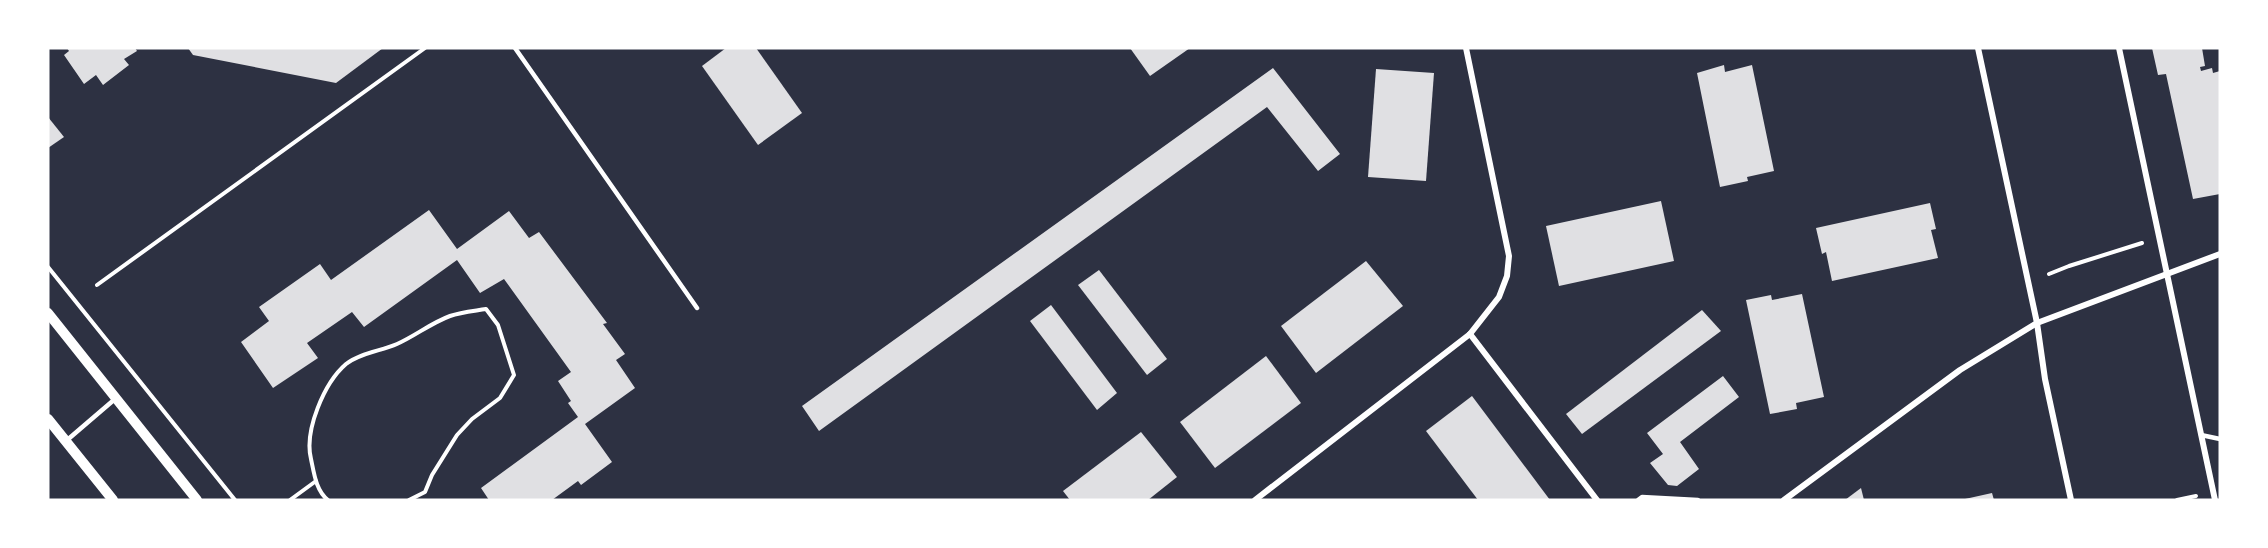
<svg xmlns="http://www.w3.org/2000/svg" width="2268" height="548" viewBox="0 0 2268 548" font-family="Poppins,sans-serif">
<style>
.building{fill:#e0e0e3}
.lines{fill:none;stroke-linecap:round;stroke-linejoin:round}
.path{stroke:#fff;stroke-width:4}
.service{stroke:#fff;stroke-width:4.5}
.minor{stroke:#fff;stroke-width:6}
.tertiary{stroke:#fff;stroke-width:10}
</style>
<rect width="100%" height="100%" fill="#2d3142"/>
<g class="building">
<path d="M 67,48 L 135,48 L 137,51 L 124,59 L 129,65 L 103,85 L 96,75 L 84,84 L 64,55 L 69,51 Z"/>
<path d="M 188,48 L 383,48 L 336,83 L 193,55 Z"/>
<path d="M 726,48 L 756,48 L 802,113 L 758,145 L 702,66 Z"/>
<path d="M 1130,48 L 1190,48 L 1150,76 Z"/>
<path d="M 2152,48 L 2202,48 L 2205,66 L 2200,67 L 2201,71 L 2212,68 L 2213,73 L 2220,71 L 2220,194 L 2193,199 L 2166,74 L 2158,75 Z"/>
<path d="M 1724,65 L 1725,72 L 1752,65 L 1774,171 L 1747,177 L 1748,181 L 1720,187 L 1697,73 Z"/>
<path d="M 1273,68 L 1340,154 L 1318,171 L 1267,107 L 819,431 L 802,406 Z"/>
<path d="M 1376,69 L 1434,73 L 1426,181 L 1368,177 Z"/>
<path d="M 48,117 L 64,137 L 48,148 Z"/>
<path d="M 1661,201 L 1674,261 L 1559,286 L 1546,226 Z"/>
<path d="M 1930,203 L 1936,229 L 1931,230 L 1938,258 L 1832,281 L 1826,252 L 1822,254 L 1816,228 Z"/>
<path d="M 429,210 L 457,249 L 509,211 L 529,238 L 539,232 L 607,323 L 603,324 L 625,354 L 616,360 L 635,388 L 585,424 L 612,462 L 581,485 L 578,481 L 552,500 L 489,500 L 481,488 L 578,417 L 568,403 L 571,401 L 558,381 L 571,372 L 504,279 L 480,293 L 457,260 L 364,327 L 352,312 L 307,343 L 318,358 L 273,388 L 241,342 L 269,321 L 259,307 L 320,264 L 331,280 Z"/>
<path d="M 1366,261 L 1403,306 L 1316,373 L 1281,326 Z"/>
<path d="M 1099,270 L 1167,359 L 1147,375 L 1078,285 Z"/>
<path d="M 1802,294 L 1824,397 L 1796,403 L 1797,409 L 1770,414 L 1746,300 L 1771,295 L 1772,300 Z"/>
<path d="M 1051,305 L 1117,393 L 1097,410 L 1030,321 Z"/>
<path d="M 1702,310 L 1721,331 L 1582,434 L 1566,414 Z"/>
<path d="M 1266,356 L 1301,403 L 1215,468 L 1180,422 Z"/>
<path d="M 1723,376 L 1739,397 L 1680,442 L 1699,469 L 1677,486 L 1668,485 L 1650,463 L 1663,454 L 1647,433 Z"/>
<path d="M 1472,396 L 1550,500 L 1478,500 L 1426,431 Z"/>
<path d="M 1141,432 L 1177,477 L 1148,500 L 1070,500 L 1063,491 Z"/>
<path d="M 1861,488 L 1864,500 L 1845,500 Z"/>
<path d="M 1992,493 L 1994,500 L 1965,500 L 1965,499 Z"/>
</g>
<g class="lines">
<g class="path">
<path d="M 48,267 L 235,500"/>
<path d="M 2049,274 L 2069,266 L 2142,243"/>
<path d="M 97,285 L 425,48"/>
<path d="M 290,500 L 316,481"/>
<path d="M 328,500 C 316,491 314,473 311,459 C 304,431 324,383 346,364 C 360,353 381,351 397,344 C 415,336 431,323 450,316 C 461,312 474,311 486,309 L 498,325 L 514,375 L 500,398 L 472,419 L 457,435 L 432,475 L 425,492 L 409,500"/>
<path d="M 2177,500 L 2196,496"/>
</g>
<g class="service">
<path d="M 515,48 L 697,308"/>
<path d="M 2201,435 L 2220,439"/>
<path d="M 66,441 L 115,399"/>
<path d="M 1638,500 L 1642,497 L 1698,500"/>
</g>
<g class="minor">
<path d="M 1978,48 L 2037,323 L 2045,379 L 2071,500"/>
<path d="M 2119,48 L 2215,500"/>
<path d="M 1470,334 L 1597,500"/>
<path d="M 1255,500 L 1470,334 L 1499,297 L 1507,276 L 1509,256 L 1466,48"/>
<path d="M 1784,500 L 1960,370 L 2037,323 L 2220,254"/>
</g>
<g class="tertiary">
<path d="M 48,313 L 197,500"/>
<path d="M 48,419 L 113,500"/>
</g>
</g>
<rect width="2268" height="548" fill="none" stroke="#ffffff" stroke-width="99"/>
</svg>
